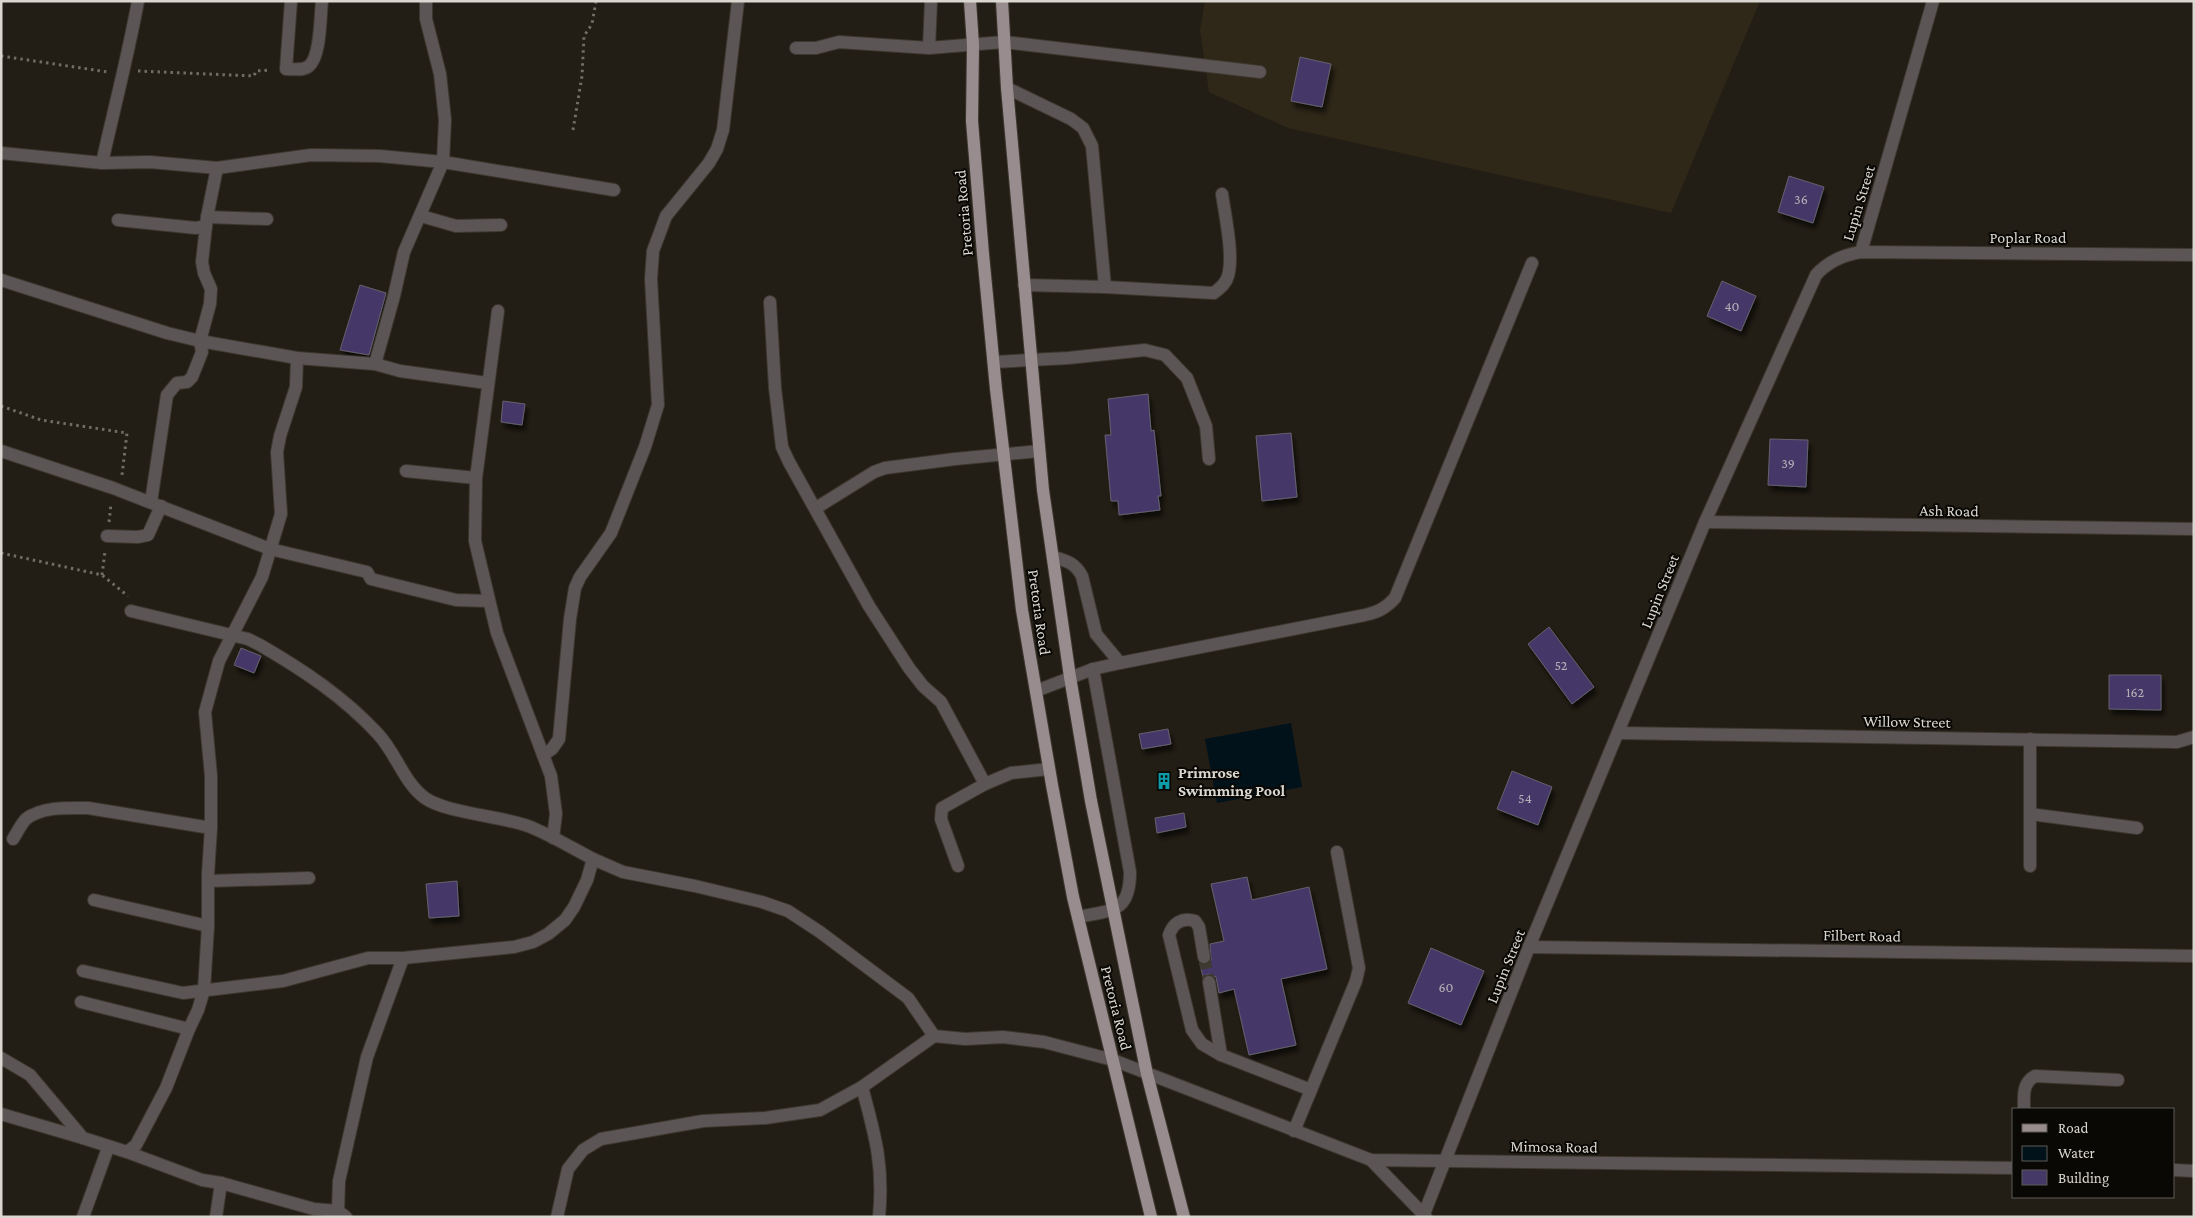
<svg xmlns="http://www.w3.org/2000/svg" width="2195" height="1218" viewBox="0 0 2195 1218" font-family="'Crimson Pro',serif">
<style>
.built{fill:#2f2718}
.water{fill:#01121a}
.building{fill:#453968;stroke:#64616d;filter:url(#shadow)}
.lines{fill:none;stroke-linecap:round;stroke-linejoin:round}
.minor-tunnel{stroke:#3e3a31;stroke-width:12;stroke-dasharray:12 6;stroke-linecap:butt}
.minor-casing{stroke:#3d382f;stroke-width:14}
.major-casing{stroke:#3d382f;stroke-width:14}
.path{stroke:#716d64;stroke-width:3;stroke-dasharray:2.5 4;stroke-linecap:butt}
.minor{stroke:#5c5556;stroke-width:12}
.major{stroke:#998c8e;stroke-width:12}
.labels{text-anchor:middle;stroke-width:4;stroke-linejoin:round;paint-order:stroke}
.number-label{font-size:14px;fill:#b5b0b6}
.street-label{font-size:16px;fill:#dad7d0;stroke:#0a0805}
.poi-label{font-size:16px;font-weight:bold;fill:#dad7d0;stroke:#0a0805;text-anchor:start}
</style>
<defs>
<filter id="shadow"><feDropShadow dx="3" dy="5.5" stdDeviation="2.5" flood-color="#0009"/></filter>
</defs>
<rect width="100%" height="100%" fill="#231e15"/>
<path class="built" d="M 1205,1 L 1760,1 L 1671,213 L 1288,128 L 1209,92 L 1200,30 Z"/>
<path class="water" d="M 1291,723 L 1302,787 L 1217,803 L 1205,739 Z"/>
<g class="building">
<path d="M 1300,57 L 1331,64 L 1322,107 L 1291,101 Z"/>
<path d="M 1789,176 L 1824,187 L 1813,223 L 1778,212 Z"/>
<path d="M 1722,281 L 1756,296 L 1741,331 L 1707,316 Z"/>
<path d="M 360,285 L 386,293 L 369,355 L 340,350 Z"/>
<path d="M 1148,394 L 1151,431 L 1154,430 L 1161,496 L 1158,496 L 1160,510 L 1119,515 L 1118,501 L 1111,501 L 1105,435 L 1111,435 L 1108,399 Z"/>
<path d="M 503,401 L 525,404 L 522,425 L 501,422 Z"/>
<path d="M 1291,433 L 1297,497 L 1262,501 L 1256,436 Z"/>
<path d="M 1770,439 L 1808,440 L 1806,487 L 1768,485 Z"/>
<path d="M 1549,627 L 1594,687 L 1572,704 L 1528,644 Z"/>
<path d="M 241,648 L 261,656 L 254,673 L 234,665 Z"/>
<path d="M 2109,675 L 2161,675 L 2161,710 L 2109,709 Z"/>
<path d="M 1168,729 L 1171,744 L 1142,749 L 1139,734 Z"/>
<path d="M 1512,771 L 1552,787 L 1538,825 L 1497,809 Z"/>
<path d="M 1184,813 L 1186,827 L 1157,833 L 1155,818 Z"/>
<path d="M 1247,877 L 1252,900 L 1309,887 L 1327,969 L 1281,979 L 1296,1045 L 1249,1055 L 1234,989 L 1219,993 L 1216,977 L 1208,974 L 1203,977 L 1200,964 L 1206,965 L 1211,960 L 1210,944 L 1224,941 L 1211,884 Z"/>
<path d="M 457,881 L 459,916 L 429,918 L 426,884 Z"/>
<path d="M 1431,948 L 1484,971 L 1461,1025 L 1408,1003 Z"/>
</g>
<g class="lines">
<path class="minor-tunnel" d="M 1204,957 L 1209,982"/>
<g class="minor-casing">
<g id="minor">
<path d="M 291,1 L 286,69 C 294,69 303,71 309,66 C 321,56 320,17 322,1"/>
<path d="M 796,48 L 816,48 L 839,42 L 929,48 L 1004,42 L 1260,72"/>
<path d="M 929,48 L 931,1"/>
<path d="M 1007,88 L 1071,119 L 1083,128 L 1092,146 L 1105,287 L 1024,285"/>
<path d="M 1,153 L 102,163 L 150,162 L 217,168 L 311,155 L 380,156 L 443,162 L 614,190"/>
<path d="M 102,163 C 114,109 128,56 138,1"/>
<path d="M 421,216 L 456,226 L 501,225"/>
<path d="M 207,217 L 267,219"/>
<path d="M 118,220 L 196,228 L 206,226"/>
<path d="M 1861,252 L 1933,1"/>
<path d="M 1,280 L 167,333 L 200,341 L 297,358 L 375,364 L 394,296 L 404,252 L 443,162 L 445,120 L 443,101 L 440,74 L 426,19 L 426,1"/>
<path d="M 1105,287 L 1214,293 C 1220,288 1226,284 1228,276 C 1234,256 1225,215 1222,194"/>
<path d="M 770,302 L 775,388 L 782,447 L 789,462 L 869,606 L 909,668 L 923,686 L 941,702 L 985,784 L 1011,773 L 1049,769"/>
<path d="M 498,311 L 476,478 L 475,541 L 497,633 L 551,776 L 556,814 L 553,838"/>
<path d="M 994,362 L 1068,358 L 1145,350 L 1165,355 L 1187,378 L 1206,426 L 1209,459"/>
<path d="M 375,364 L 400,371 L 487,383"/>
<path d="M 1,451 L 113,488 L 270,549 L 367,572 L 371,579 L 456,600 L 489,601"/>
<path d="M 406,471 L 476,478"/>
<path d="M 151,502 L 167,395 L 177,383 L 187,382 L 192,377 L 202,352 L 200,341 L 210,304 L 211,289 L 204,273 L 202,262 L 207,217 L 217,168"/>
<path d="M 816,508 L 874,472 L 885,468 L 955,459 L 1039,451"/>
<path d="M 1705,522 L 2194,529"/>
<path d="M 107,536 L 138,537 L 148,535 L 161,506"/>
<path d="M 1054,557 C 1067,561 1075,563 1082,576 L 1096,634 L 1120,663"/>
<path d="M 1036,691 L 1093,669 L 1120,663 L 1365,615 C 1378,612 1386,608 1395,598 L 1532,263"/>
<path d="M 1618,733 L 2177,742 L 2194,737"/>
<path d="M 543,755 L 552,749 L 559,739 L 570,619 L 575,588 L 580,577 L 611,533 L 645,447 L 658,405 L 651,279 L 653,251 L 666,216 L 709,163 L 717,149 L 723,130 L 738,1"/>
<path d="M 2030,814 L 2137,828"/>
<path d="M 13,839 C 17,833 21,824 26,819 C 42,806 69,808 88,808 L 211,828"/>
<path d="M 593,859 L 623,872 L 695,886 L 762,902 L 788,911 L 820,932 L 908,998 L 934,1036"/>
<path d="M 958,866 L 941,819 L 942,808 L 985,784"/>
<path d="M 2030,866 L 2030,739"/>
<path d="M 208,881 L 309,878"/>
<path d="M 94,900 L 208,926"/>
<path d="M 1078,917 C 1112,910 1130,913 1130,872 L 1093,669"/>
<path d="M 1529,947 L 2194,956"/>
<path d="M 1204,957 L 1199,927 L 1195,921 C 1182,917 1173,923 1169,935 L 1192,1030 L 1202,1044 L 1221,1055 L 1311,1090"/>
<path d="M 83,971 L 183,993 L 283,981 L 368,958 L 403,958 L 514,947 L 533,942 L 548,934 L 565,920 L 574,907 L 587,880 L 593,859 C 572,848 551,835 528,826 C 501,816 446,813 425,798 C 404,783 396,753 378,734 C 344,697 303,670 260,645 L 248,639 L 131,611"/>
<path d="M 1209,982 L 1221,1055"/>
<path d="M 81,1002 L 189,1029"/>
<path d="M 1,1058 L 30,1075 L 83,1138 L 127,1152 L 202,1180 L 221,1183 L 314,1209 L 338,1211"/>
<path d="M 862,1087 C 875,1135 884,1165 879,1217"/>
<path d="M 2024,1109 C 2024,1096 2022,1083 2035,1076 L 2118,1080"/>
<path d="M 1,1114 L 83,1138"/>
<path d="M 1294,1131 L 1356,981 L 1359,968 L 1337,852"/>
<path d="M 127,1152 L 136,1145 L 166,1088 L 189,1029 L 198,1010 L 204,990 L 208,926 L 208,874 L 211,828 L 211,776 L 205,712 L 219,661 L 262,577 L 281,514 L 277,452 L 280,436 L 296,387 L 297,358"/>
<path d="M 1371,1160 L 1426,1217"/>
<path d="M 2174,1170 L 2194,1171"/>
<path d="M 1424,1214 L 1529,947 L 1705,522 L 1816,275 C 1828,261 1843,255 1861,252 L 2194,255"/>
<path d="M 83,1217 L 108,1148"/>
<path d="M 216,1217 L 221,1183"/>
<path d="M 346,1217 L 338,1211 L 339,1181 L 367,1057 L 403,958"/>
<path d="M 557,1217 L 568,1169 L 583,1150 L 601,1139 L 703,1121 L 765,1118 L 820,1110 L 862,1087 L 934,1036 L 965,1039 L 1003,1037 L 1044,1042 L 1113,1060 L 1371,1160 L 2014,1168"/>
</g>
</g>
<g class="major-casing">
<g id="major">
<path d="M 970,1 L 973,45 L 972,121 L 983,254 L 996,389 L 1022,610 L 1052,785 L 1073,897 L 1151,1217"/>
<path d="M 1002,1 L 1007,88 L 1043,490 L 1070,677 L 1091,801 L 1147,1074 L 1184,1217"/>
</g>
</g>
<g class="path">
<path d="M 1,56 L 108,72"/>
<path d="M 138,71 L 254,76 L 256,71 L 271,70"/>
<path d="M 573,130 L 582,76 L 584,36 L 592,24 L 596,1"/>
<path d="M 1,406 L 41,420 L 127,433 L 122,475"/>
<path d="M 109,522 L 111,504"/>
<path d="M 1,553 L 102,575 L 128,596"/>
<path d="M 102,575 L 105,551"/>
</g>
<use href="#minor" class="minor"/>
<use href="#major" class="major"/>
</g>
<defs>
<g id="building-bare" transform="scale(1.35)"><path d="M-4-6H4V6H1V3H-1V6H-4ZM-2.5-4.3h1.7v1.8h-1.7ZM.8-4.3h1.7v1.8H.8ZM-2.5-1h1.7V.8h-1.7ZM.8-1h1.7V.8H.8Z" fill="#0f9aa8" stroke="#0a0805" stroke-width="2.5" paint-order="stroke"/></g>
</defs>
<g fill-rule="evenodd">
<use href="#building-bare" x="1164" y="781"/>
</g>
<g class="labels">
<g class="number-label">
<text x="1801" y="204">36</text>
<text x="1732" y="311">40</text>
<text x="1788" y="468">39</text>
<text x="1561" y="670">52</text>
<text x="2135" y="697">162</text>
<text x="1525" y="803">54</text>
<text x="1446" y="992">60</text>
</g>
<g class="street-label">
<text transform="translate(1858 203) rotate(-73)" y="6">Lupin Street</text>
<text transform="translate(963 213) rotate(-95)" y="6">Pretoria Road</text>
<text x="2028" y="243">Poplar Road</text>
<text transform="translate(1949 510) rotate(1)" y="6">Ash Road</text>
<text transform="translate(1659 591) rotate(-68)" y="6">Lupin Street</text>
<text transform="translate(1040 612) rotate(82)" y="6">Pretoria Road</text>
<text transform="translate(1907 721) rotate(1)" y="6">Willow Street</text>
<text transform="translate(1862 935) rotate(1)" y="6">Filbert Road</text>
<text transform="translate(1505 966) rotate(-68)" y="6">Lupin Street</text>
<text transform="translate(1117 1008) rotate(76)" y="6">Pretoria Road</text>
<text transform="translate(1554 1146) rotate(1)" y="6">Mimosa Road</text>
</g>
<g class="poi-label">
<text x="1178" y="778">Primrose<tspan x="1178" dy="18">Swimming Pool</tspan></text>
</g>
</g>
<rect width="2195" height="1218" fill="none" stroke="#dad7d0" stroke-width="5"/>
<rect x="2012" y="1108" width="162" height="90" fill="#0a0805" stroke="#5d5b56"/>
<rect x="2022" y="1124" width="25" height="8" fill="#998c8e" stroke="#5d5b56"/>
<text x="2058" y="1133" font-size="15" fill="#dad7d0">Road</text>
<rect x="2022" y="1146" width="25" height="15" fill="#01121a" stroke="#5d5b56"/>
<text x="2058" y="1158" font-size="15" fill="#dad7d0">Water</text>
<rect x="2022" y="1170" width="25" height="15" fill="#453968" stroke="#5d5b56"/>
<text x="2058" y="1183" font-size="15" fill="#dad7d0">Building</text>
</svg>
